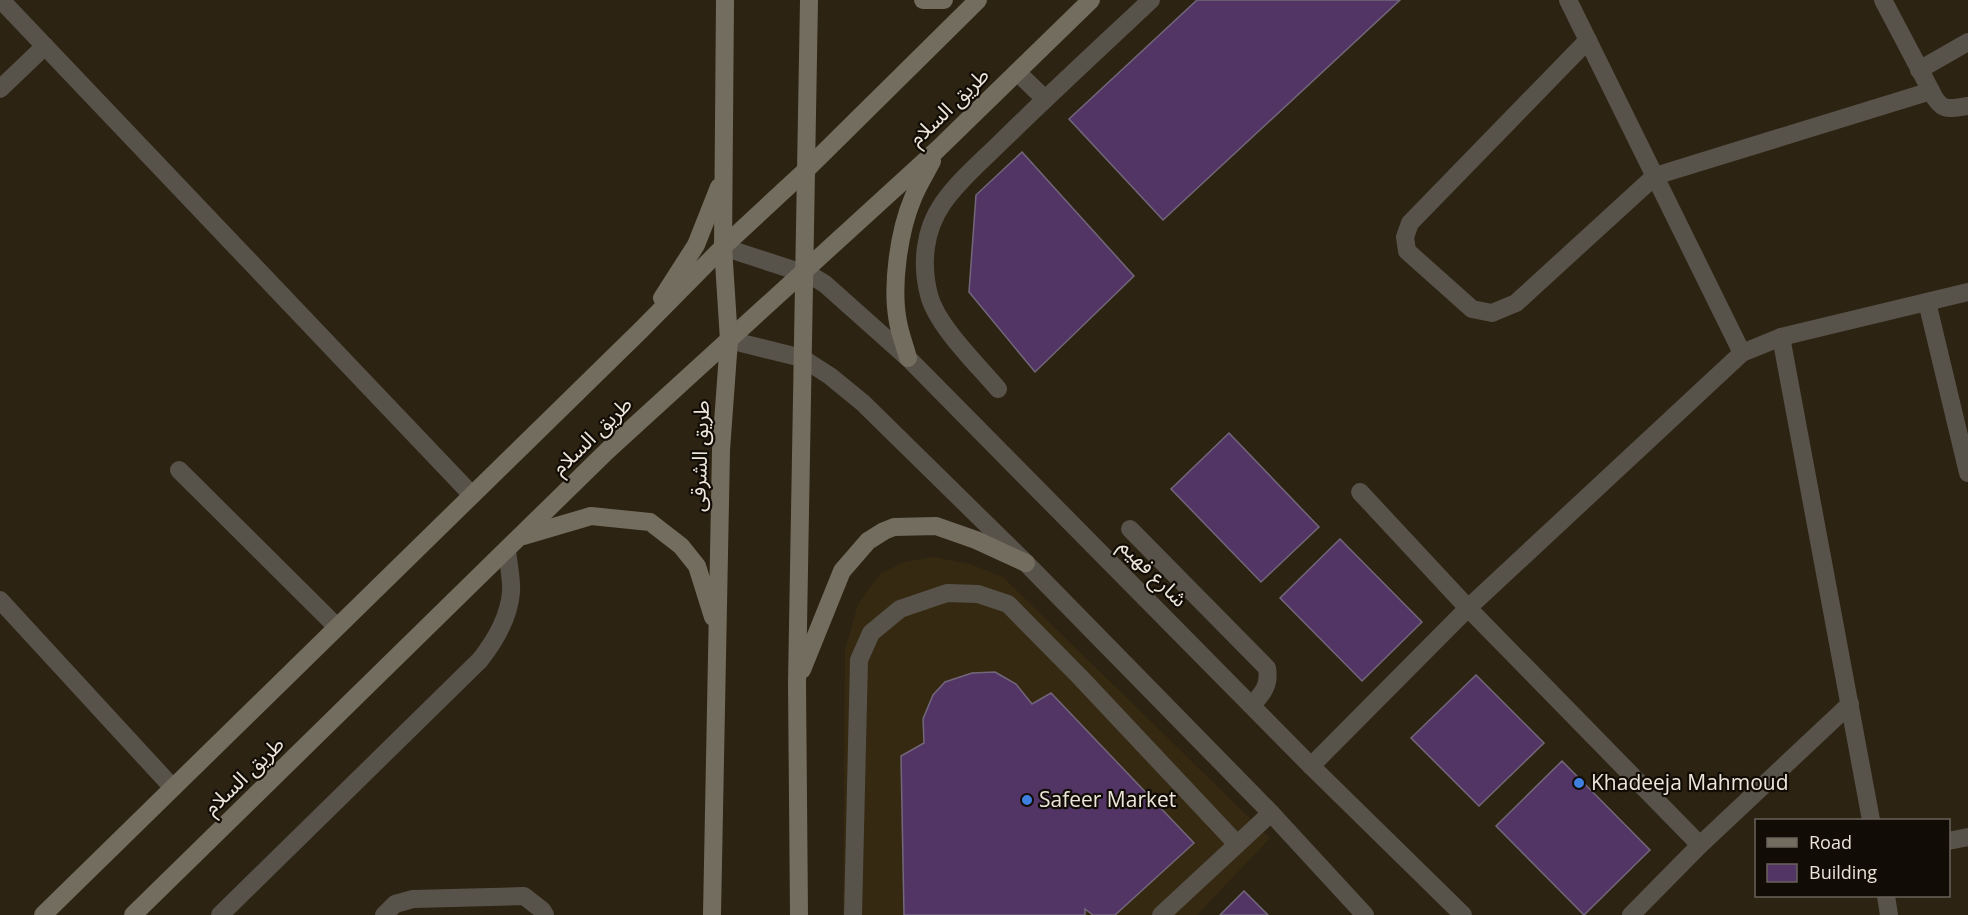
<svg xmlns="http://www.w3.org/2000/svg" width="1968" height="915" viewBox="0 0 1968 915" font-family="'Open Sans','Noto Sans Arabic',sans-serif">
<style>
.built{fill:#362911}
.building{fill:#523564;stroke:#72677a;stroke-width:1.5}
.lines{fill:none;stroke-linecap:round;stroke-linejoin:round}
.service{stroke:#57534b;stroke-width:18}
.minor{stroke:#57534b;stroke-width:18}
.tertiary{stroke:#57534b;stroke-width:18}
.secondary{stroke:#736d5f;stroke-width:18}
.shop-dot{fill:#3f7fe0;stroke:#110d06;stroke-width:2}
.labels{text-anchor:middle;stroke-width:4.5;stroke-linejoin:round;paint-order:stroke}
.street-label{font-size:21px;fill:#ece5da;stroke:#110d06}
.poi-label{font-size:21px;fill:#ece5da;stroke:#110d06;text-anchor:start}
</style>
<rect width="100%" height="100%" fill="#2d2312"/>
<path class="built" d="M 934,557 L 970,564 L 1003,577 L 1270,838 L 1197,915 L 843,915 L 845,650 L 858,604 L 880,574 L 904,562 Z"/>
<g class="building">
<path d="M 1197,0 L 1400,0 L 1163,220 L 1069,119 Z"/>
<path d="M 1022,152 L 1134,276 L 1035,372 L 969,292 L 976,195 Z"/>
<path d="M 1229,433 L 1319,527 L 1261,582 L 1171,489 Z"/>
<path d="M 1340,539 L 1422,622 L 1362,681 L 1280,598 Z"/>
<path d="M 995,672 L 1016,684 L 1032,704 L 1051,693 L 1194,843 L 1115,915 L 1093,915 L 1085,909 L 1085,915 L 904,915 L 901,756 L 924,743 L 923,719 L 933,695 L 945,682 L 972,673 Z"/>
<path d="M 1476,675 L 1544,743 L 1479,806 L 1411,738 Z"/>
<path d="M 1562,761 L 1650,850 L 1584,915 L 1496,826 Z"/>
<path d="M 1244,891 L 1268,915 L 1220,915 Z"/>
</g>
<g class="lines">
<g class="service">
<path d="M 1017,72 L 1045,99"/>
<path d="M 998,389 C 977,364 937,326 929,295 C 921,264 924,230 943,203 C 959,180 982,161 1002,141 C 1051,93 1101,47 1151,0"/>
<path d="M 179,470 L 337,627"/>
<path d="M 220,915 L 480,660 C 495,641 509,617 511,592 C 512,579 508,563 507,550"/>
<path d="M 384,915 L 395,904 L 413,899 L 524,896 L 542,910 L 545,915"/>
<path d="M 853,915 L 859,660 L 871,633 L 900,609 L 947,593 L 978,594 L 1008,604 L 1080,677 L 1237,844"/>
<path d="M 1161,915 L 1271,813"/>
</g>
<g class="minor">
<path d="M 1,0 L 472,495"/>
<path d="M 1568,0 L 1742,353"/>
<path d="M 1883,0 L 1931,91"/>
<path d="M 1588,40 L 1410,223 L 1405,237 L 1407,251 L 1472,309 L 1492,313 L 1516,303 L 1655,176 L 1931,91 C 1941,112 1948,109 1968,106"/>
<path d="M 1919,70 L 1968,42"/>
<path d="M 0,89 L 45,46"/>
<path d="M 1927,302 L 1968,473"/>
<path d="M 1781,337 L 1871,820"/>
<path d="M 1360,492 L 1468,608 L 1700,845"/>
<path d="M 1130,529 L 1267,668 C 1270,685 1263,693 1252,705"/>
<path d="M 0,600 L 173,788"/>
<path d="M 1311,766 L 1468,608 L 1742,353 L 1781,337 L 1968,292"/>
<path d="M 1948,841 L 1968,837"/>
<path d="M 1886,896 L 1889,915"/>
<path d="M 1631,915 L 1700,845 L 1850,704"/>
</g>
<g class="tertiary">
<path d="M 723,247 L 812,276 L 825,284 L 908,358 L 1311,766 L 1463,915"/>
<path d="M 729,340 L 802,358 L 830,376 L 863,403 L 1026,563 L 1271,813 L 1365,915"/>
</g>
<g class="secondary">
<path d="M 923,0 L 944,0"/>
<path d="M 662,298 L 696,245 L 719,187"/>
<path d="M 908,358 C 905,346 900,334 898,322 C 891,286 899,231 913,198 C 918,185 926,173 932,161"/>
<path d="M 523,536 L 591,516 L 650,522 L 681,546 L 697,566 L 713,617"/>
<path d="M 802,670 L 842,571 L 868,541 L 884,531 L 894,527 L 936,526 L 976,540 L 1026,563"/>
<path d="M 43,915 L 641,330 L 723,247 L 806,170 L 978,0"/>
<path d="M 133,915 L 607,451 L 938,149 L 1091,0"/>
<path d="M 712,915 L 721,450 L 729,340 L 723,247 L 725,0"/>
<path d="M 799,915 L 797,683 L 809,0"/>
</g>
</g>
<g class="shop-dot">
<circle cx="1579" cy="783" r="6"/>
<circle cx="1027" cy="800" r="6"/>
</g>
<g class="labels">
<g class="street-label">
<text transform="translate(949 107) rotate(-44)" y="7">طريق السلام</text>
<text transform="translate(592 436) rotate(-44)" y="7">طريق السلام</text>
<text transform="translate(700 456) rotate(-88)" y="7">طريق الشرقى</text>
<text transform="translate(1153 573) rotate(45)" y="7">شارع فهيم</text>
<text transform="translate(244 776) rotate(-44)" y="7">طريق السلام</text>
</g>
<g class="poi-label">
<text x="1591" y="790">Khadeeja Mahmoud</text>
<text x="1039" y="807">Safeer Market</text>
</g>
</g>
<rect x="1755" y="819" width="195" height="78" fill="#110d06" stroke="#69635b" stroke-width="1.5"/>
<rect x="1767" y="838" width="30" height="9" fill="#736d5f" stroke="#69635b" stroke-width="1.5"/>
<text x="1809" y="849" font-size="18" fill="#ece5da">Road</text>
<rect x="1767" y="864" width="30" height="18" fill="#523564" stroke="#69635b" stroke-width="1.5"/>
<text x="1809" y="879" font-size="18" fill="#ece5da">Building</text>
</svg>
